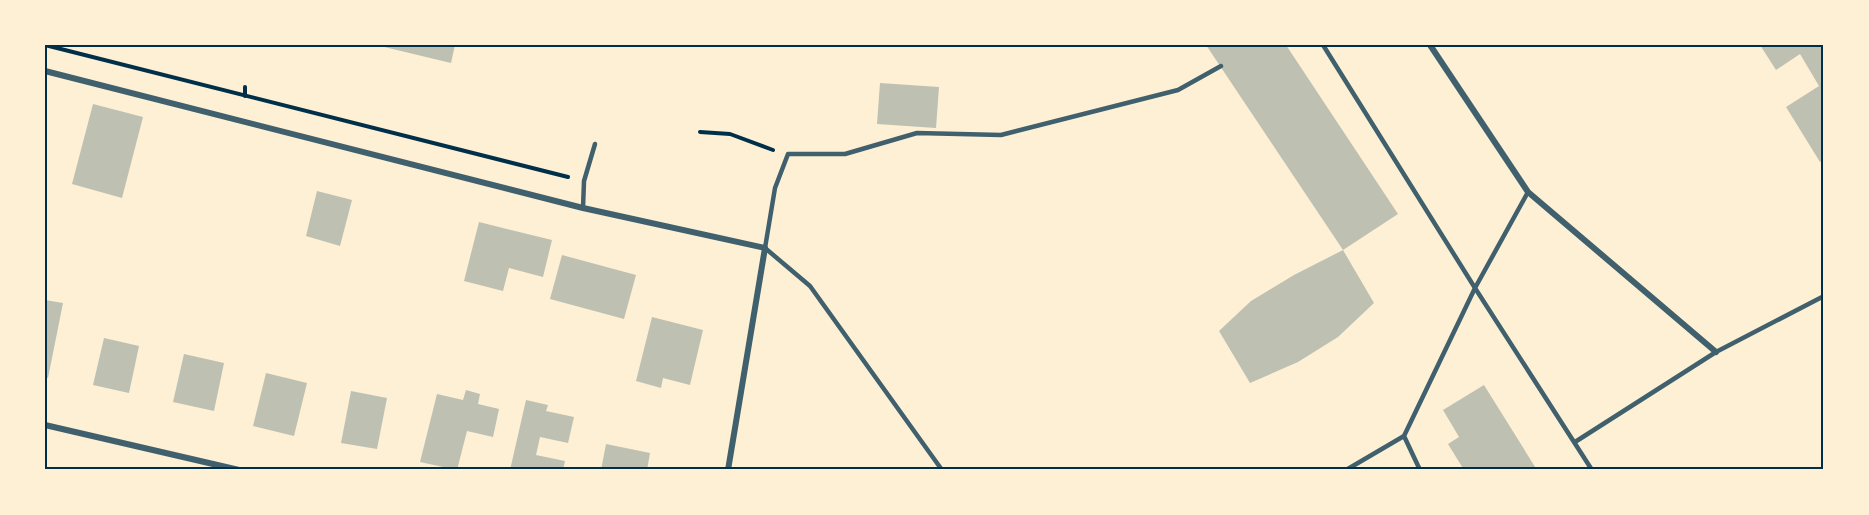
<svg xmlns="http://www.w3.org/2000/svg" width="1869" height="515" viewBox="0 0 1869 515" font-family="'Work Sans',sans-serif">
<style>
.building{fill:#bec0b2}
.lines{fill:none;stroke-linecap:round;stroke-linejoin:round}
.path{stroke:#003049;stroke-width:4}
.service{stroke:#3f606c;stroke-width:4.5}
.minor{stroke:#3f606c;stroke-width:6}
.neatline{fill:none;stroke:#003049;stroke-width:2}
</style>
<rect width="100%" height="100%" fill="#fdf0d5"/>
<g class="building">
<path d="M 376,45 L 455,45 L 451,63 Z"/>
<path d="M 1206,45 L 1286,45 L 1398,214 L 1343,250 L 1374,303 L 1338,337 L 1298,362 L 1250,383 L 1219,331 L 1251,301 L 1294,275 L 1343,250 Z"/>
<path d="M 1760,45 L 1824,45 L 1824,159 L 1820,162 L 1786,107 L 1819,86 L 1800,54 L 1776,70 Z"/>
<path d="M 880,83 L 939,87 L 936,128 L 877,124 Z"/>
<path d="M 93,104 L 143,117 L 122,198 L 72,184 Z"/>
<path d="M 317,191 L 352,200 L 340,246 L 306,236 Z"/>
<path d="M 479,222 L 552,240 L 543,277 L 509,268 L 503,291 L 464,281 Z"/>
<path d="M 562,255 L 636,275 L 624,319 L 550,299 Z"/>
<path d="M 45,300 L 63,303 L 48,378 L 45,377 Z"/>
<path d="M 652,317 L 703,330 L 690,385 L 663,378 L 661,388 L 636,381 Z"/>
<path d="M 104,338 L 139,346 L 129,393 L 93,385 Z"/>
<path d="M 184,354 L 224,363 L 214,411 L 173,402 Z"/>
<path d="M 266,373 L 307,383 L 294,436 L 253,426 Z"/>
<path d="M 1484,385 L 1537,470 L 1464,470 L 1448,444 L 1459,437 L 1443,410 Z"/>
<path d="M 466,390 L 480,394 L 478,404 L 499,409 L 493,437 L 467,431 L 457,470 L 420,462 L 437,394 L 463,400 Z"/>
<path d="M 351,391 L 387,398 L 377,449 L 341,443 Z"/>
<path d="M 526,400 L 548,405 L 546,411 L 574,417 L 568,443 L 540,437 L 536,455 L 565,461 L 563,470 L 510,470 Z"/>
<path d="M 606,444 L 650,453 L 647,470 L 601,470 Z"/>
</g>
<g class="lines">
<g class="path">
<path d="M 45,45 L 568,177"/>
<path d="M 245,96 L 245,87"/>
<path d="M 700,132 L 730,134 L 773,150"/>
</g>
<g class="service">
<path d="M 1323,45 L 1475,288 L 1404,436 L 1420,470"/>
<path d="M 1528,192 L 1475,288 L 1592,470"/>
<path d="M 583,208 L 584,181 L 595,144"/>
<path d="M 1575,442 L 1716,352 L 1824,296"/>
<path d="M 942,470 L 810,286 L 765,248 L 775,188 L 788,154 L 845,154 L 917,133 L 1001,135 L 1178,90 L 1221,66"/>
<path d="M 1346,470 L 1404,436"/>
</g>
<g class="minor">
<path d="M 1430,45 L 1528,192 L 1716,352"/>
<path d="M 45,71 L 583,208 L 765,248 L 728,470"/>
<path d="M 45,425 L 239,470"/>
</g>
</g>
<rect width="1869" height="515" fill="none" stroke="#fdf0d5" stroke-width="93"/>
<rect x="46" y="46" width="1776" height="422" class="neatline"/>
</svg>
